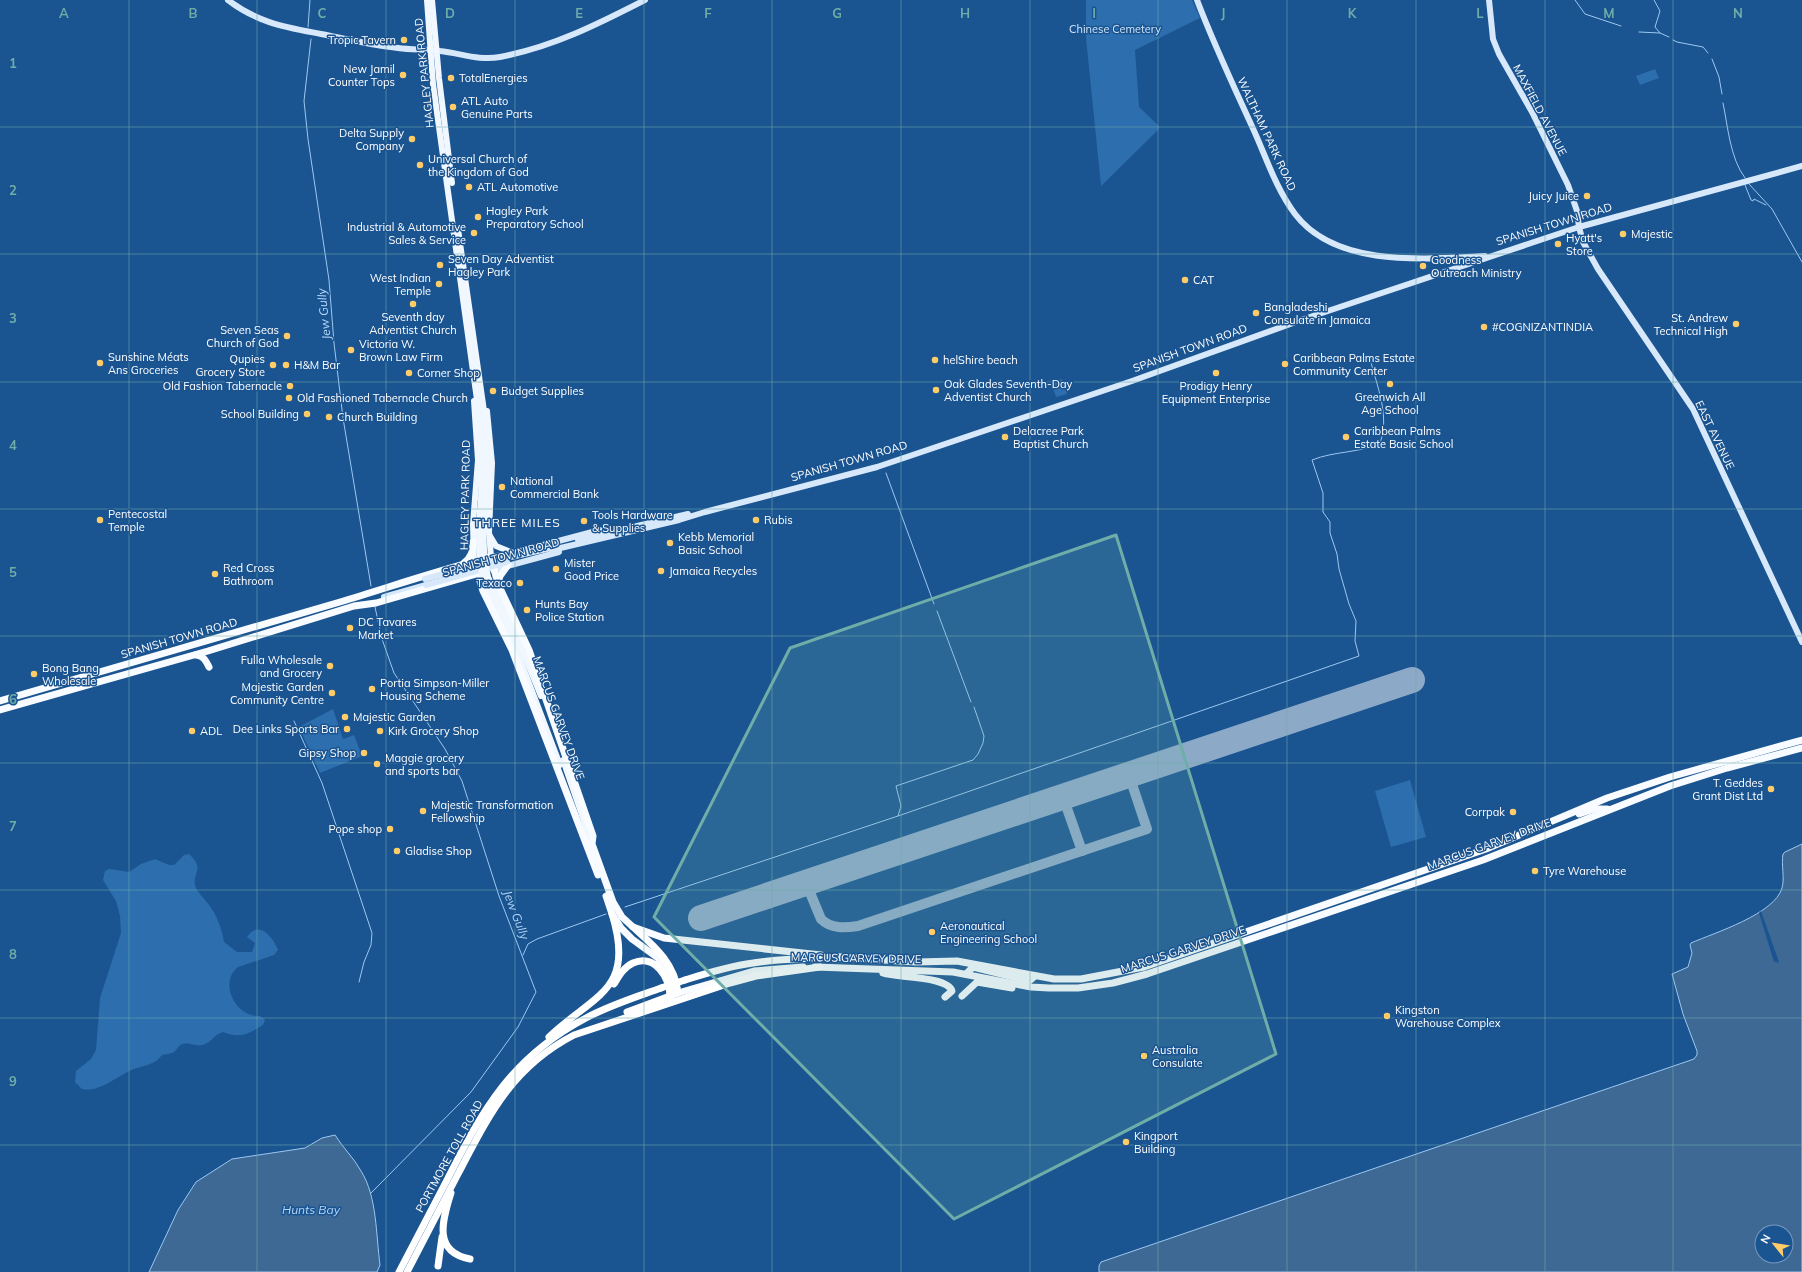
<svg xmlns="http://www.w3.org/2000/svg" width="1802" height="1272" viewBox="0 0 1802 1272" font-family="Mulish,sans-serif">
<style>
.green{fill:#2d6eaf}
.water{fill:#3f6995;stroke:#9cc8f1;fill-rule:evenodd}
.pier{fill:#1a5491}
.lines{fill:none;stroke-linecap:round;stroke-linejoin:round}
.stream{stroke:#9cc8f1;stroke-width:1}
.taxiway{stroke:#8caac8;stroke-width:10}
.runway{stroke:#8caac8;stroke-width:26}
.secondary{stroke:#d6e8fa;stroke-width:6}
.primary{stroke:#f1f7ff;stroke-width:6}
.trunk{stroke:#f8fbff;stroke-width:7}
.motorway{stroke:#fff;stroke-width:7}
.secondary-bridge{stroke:#d6e8fa;stroke-width:6}
.primary-bridge{stroke:#f1f7ff;stroke-width:6}
.motorway-bridge{stroke:#fff;stroke-width:7}
.marked{fill:#6fada8;fill-opacity:0.2;stroke:#6fada8;stroke-width:3;stroke-linejoin:round}
.grid{fill:none;stroke:#6fada8;stroke-width:1;stroke-opacity:0.55}
.poi-dot{fill:#ffcc67;stroke:#1a5491;stroke-width:1.5}
.labels{text-anchor:middle;stroke-width:3;stroke-linejoin:round;paint-order:stroke}
.park-label{font-size:11px;fill:#cfe5fb;stroke:#1a5491}
.poi-label{font-size:11px;fill:#fff;stroke:#1a5491;text-anchor:start}
.street-label{font-size:11px;fill:#fff;stroke:#1a5491}
.water-label{font-size:12px;font-style:italic;fill:#b5d6f6;stroke:#1a5491}
.neighbourhood-label{font-size:12px;letter-spacing:1px;fill:#fff;stroke:#1a5491}
.grid-label{font-size:13px;text-anchor:middle;font-weight:bold;fill:#6fada8;stroke:#1a5491;stroke-width:3;stroke-linejoin:round;paint-order:stroke}
</style>
<rect width="100%" height="100%" fill="#1a5491"/>
<g class="green">
<path d="M 1086,0 L 1192,0 L 1200,18 L 1135,50 L 1139,107 L 1159,126 L 1159,129 L 1101,186 L 1086,38 Z"/>
<path d="M 1655,69 L 1659,78 L 1640,85 L 1636,76 Z"/>
<path d="M 1062,379 L 1067,394 L 1056,397 L 1051,383 Z"/>
<path d="M 333,709 L 343,739 L 354,735 L 362,756 L 320,773 L 299,727 Z"/>
<path d="M 1410,780 L 1426,837 L 1391,847 L 1375,791 Z"/>
<path d="M 189,854 C 207,871 190,873 196,888 C 199,894 205,899 209,905 C 217,915 222,929 224,942 L 237,952 L 252,952 L 255,943 L 247,937 C 259,919 273,937 278,950 L 274,955 L 238,967 C 218,983 236,1018 260,1016 L 265,1020 L 263,1025 C 248,1034 240,1039 223,1032 C 215,1034 212,1041 205,1044 C 196,1048 191,1042 183,1044 C 178,1045 178,1049 174,1052 C 171,1054 166,1054 162,1055 C 155,1065 145,1065 134,1069 C 118,1075 100,1093 82,1089 L 75,1082 L 76,1071 L 91,1059 L 96,1050 L 100,998 L 121,933 L 120,916 L 116,901 L 103,880 L 105,871 L 109,869 L 129,872 L 141,864 L 155,859 L 169,865 L 174,865 L 184,855 Z"/>
</g>
<g class="water">
<path d="M 1802,844 L 1802,1272 L 1099,1272 L 1099,1266 L 1101,1262 L 1694,1059 L 1697,1055 L 1697,1051 L 1683,1014 L 1672,974 L 1688,967 L 1692,953 L 1690,945 L 1691,943 C 1714,933 1775,914 1782,888 C 1785,878 1781,865 1783,854 L 1785,852 ZM 1762,1232 L 1786,1232 L 1786,1256 L 1762,1256 Z"/>
<path d="M 335,1135 C 343,1148 354,1158 361,1171 C 377,1196 376,1235 380,1265 L 377,1272 L 149,1272 L 178,1210 L 196,1182 L 232,1159 L 305,1148 L 322,1138 Z"/>
</g>
<path class="pier" d="M 1761,911 L 1779,962 L 1776,963 L 1777,961 L 1774,962 L 1759,913 Z"/>
<g class="lines">
<g class="stream">
<path d="M 1575,0 L 1585,14 L 1621,26"/>
<path d="M 1654,0 L 1660,11 L 1655,27 L 1660,33"/>
<path d="M 308,27 L 310,0"/>
<path d="M 1639,32 L 1660,33 L 1669,37"/>
<path d="M 311,39 L 304,101 L 308,139 L 329,280 L 334,343 L 343,418 L 371,586"/>
<path d="M 1673,40 L 1677,42 L 1703,47 L 1708,53"/>
<path d="M 1712,59 L 1719,77 L 1722,94"/>
<path d="M 1723,103 C 1728,127 1730,158 1745,178"/>
<path d="M 1749,184 L 1772,209 L 1802,262"/>
<path d="M 1745,185 L 1751,200 L 1753,201 L 1754,199 L 1766,205"/>
<path d="M 886,473 L 934,604"/>
<path d="M 937,611 L 971,702"/>
<path d="M 294,721 L 322,783 L 372,933 L 371,945 L 364,962 L 359,982"/>
<path d="M 898,816 L 1359,656 L 1355,641 L 1356,621 L 1349,604 L 1339,569 L 1337,554 L 1330,533 L 1330,522 L 1323,512 L 1323,493 L 1312,460 C 1334,451 1361,453 1380,443 C 1390,416 1377,386 1370,359"/>
<path d="M 625,907 L 898,816 L 901,806 L 896,786 L 973,760 L 978,754 L 983,743 L 984,736 L 974,707"/>
<path d="M 523,955 L 528,944 L 537,939 L 606,914"/>
<path d="M 371,1193 L 471,1092 L 518,1027 L 536,992 L 499,896 L 462,781 L 445,749 L 394,673 L 382,639 L 375,607"/>
</g>
<g class="taxiway">
<path d="M 1063,797 L 1082,851"/>
<path d="M 806,883 L 821,919 C 831,929 845,928 858,926 L 1147,829 L 1129,775"/>
</g>
<path class="runway" d="M 701,918 L 1412,680"/>
<g class="secondary">
<path d="M 228,0 C 258,23 285,27 321,34 C 346,39 372,45 398,48 C 412,50 426,49 440,51 C 460,53 479,61 500,57 C 553,47 598,24 645,0"/>
<path d="M 1197,0 C 1214,45 1235,89 1255,133 C 1267,160 1277,190 1295,214 C 1336,268 1425,259 1485,256"/>
<path d="M 1489,0 L 1493,39 L 1499,54 L 1532,112 L 1568,185 L 1577,211 L 1579,227 L 1583,242 L 1598,269 L 1693,409 L 1802,642"/>
<path d="M 578,540 L 688,514"/>
<path d="M 552,550 L 679,520 L 705,512 L 877,467 L 1132,381 L 1304,319 L 1579,227 L 1802,166"/>
<path d="M 491,557 L 513,553 L 600,530"/>
<path d="M 493,570 L 559,552"/>
<path d="M 384,597 L 426,585"/>
</g>
<g class="primary">
<path d="M 427,0 L 433,84 L 479,414 L 482,458 L 481,500"/>
<path d="M 432,0 L 439,78 L 452,183"/>
<path d="M 458,229 L 484,411 L 487,455 L 486,500"/>
<path d="M 474,401 L 478,460 L 473,524 L 474,561"/>
<path d="M 487,411 L 492,463 L 489,532 L 491,557"/>
<path d="M 490,536 L 496,546 L 513,553"/>
<path d="M 488,577 L 517,637 L 541,696"/>
<path d="M 483,578 L 512,638 L 560,765"/>
<path d="M 563,760 L 592,844"/>
</g>
<g class="trunk">
<path d="M 464,563 C 471,557 473,552 473,542"/>
<path d="M 475,565 L 483,591 L 512,650 L 598,875"/>
<path d="M 498,584 L 500,576 L 508,565"/>
<path d="M 196,655 C 203,655 206,661 209,667"/>
<path d="M 0,701 C 113,668 227,635 340,602 C 390,587 439,570 491,557 L 498,584 L 529,650 L 593,836 L 592,844 L 613,902 L 622,917 L 633,927 L 664,938 L 821,955"/>
<path d="M 0,710 L 208,651 L 354,606 L 376,603 L 480,573"/>
<path d="M 1579,814 L 1594,809 L 1607,809"/>
<path d="M 606,896 L 612,914 L 621,928 L 632,939 L 658,958 L 678,993 L 754,971 L 803,967"/>
<path d="M 837,957 L 916,962 L 957,961 L 1054,979 L 1081,979 L 1144,967 L 1486,849 L 1607,798 L 1670,777 L 1802,740"/>
<path d="M 815,967 L 953,972 L 1031,987 L 1049,988 L 1078,988 L 1113,983 L 1147,974 L 1483,860 L 1670,786 L 1727,768 L 1802,748"/>
<path d="M 883,973 C 898,978 947,976 952,991 L 945,997"/>
<path d="M 966,974 L 973,967 L 1029,981 L 1035,976"/>
<path d="M 962,996 L 977,982 L 1012,988"/>
</g>
<g class="motorway">
<path d="M 685,980 C 707,973 730,966 753,963 C 783,958 813,958 843,957"/>
<path d="M 614,984 C 619,976 624,967 633,963 C 655,953 670,978 670,997"/>
<path d="M 627,1012 L 678,993 C 675,963 654,946 633,927"/>
<path d="M 549,1037 C 594,994 636,991 612,914"/>
<path d="M 451,1193 C 442,1221 433,1252 470,1259"/>
<path d="M 438,1266 L 442,1237"/>
<path d="M 399,1272 C 415,1241 431,1211 447,1180 C 483,1109 512,1057 586,1018 C 610,1005 636,997 661,988"/>
<path d="M 407,1272 C 424,1239 441,1207 458,1174 C 489,1115 512,1067 574,1035 L 730,983 L 756,976 L 820,967"/>
</g>
<g class="secondary-bridge">
<path d="M 425,579 L 484,563 L 551,548"/>
<path d="M 426,585 L 507,562"/>
</g>
<g class="primary-bridge">
<path d="M 481,500 C 478,527 477,552 483,578"/>
<path d="M 486,500 C 483,527 482,550 488,577"/>
</g>
<path class="motorway-bridge" d="M 661,988 L 685,980"/>
</g>
<path class="marked" d="M 1116,535 L 1276,1054 L 954,1219 L 654,917 L 790,648 Z"/>
<path class="grid" d="M 129,0 L 129,1272M 257,0 L 257,1272M 386,0 L 386,1272M 515,0 L 515,1272M 644,0 L 644,1272M 772,0 L 772,1272M 901,0 L 901,1272M 1030,0 L 1030,1272M 1158,0 L 1158,1272M 1287,0 L 1287,1272M 1416,0 L 1416,1272M 1545,0 L 1545,1272M 1673,0 L 1673,1272M 0,127 L 1802,127M 0,254 L 1802,254M 0,382 L 1802,382M 0,509 L 1802,509M 0,636 L 1802,636M 0,763 L 1802,763M 0,890 L 1802,890M 0,1018 L 1802,1018M 0,1145 L 1802,1145"/>
<g class="poi-dot">
<circle cx="404" cy="40" r="4"/>
<circle cx="403" cy="75" r="4"/>
<circle cx="451" cy="78" r="4"/>
<circle cx="453" cy="107" r="4"/>
<circle cx="412" cy="139" r="4"/>
<circle cx="420" cy="165" r="4"/>
<circle cx="469" cy="187" r="4"/>
<circle cx="1587" cy="196" r="4"/>
<circle cx="478" cy="217" r="4"/>
<circle cx="474" cy="233" r="4"/>
<circle cx="1623" cy="234" r="4"/>
<circle cx="1558" cy="244" r="4"/>
<circle cx="440" cy="265" r="4"/>
<circle cx="1423" cy="266" r="4"/>
<circle cx="1185" cy="280" r="4"/>
<circle cx="439" cy="284" r="4"/>
<circle cx="413" cy="304" r="4"/>
<circle cx="1256" cy="313" r="4"/>
<circle cx="1736" cy="324" r="4"/>
<circle cx="1484" cy="327" r="4"/>
<circle cx="287" cy="336" r="4"/>
<circle cx="351" cy="350" r="4"/>
<circle cx="935" cy="360" r="4"/>
<circle cx="100" cy="363" r="4"/>
<circle cx="1285" cy="364" r="4"/>
<circle cx="273" cy="365" r="4"/>
<circle cx="286" cy="365" r="4"/>
<circle cx="409" cy="373" r="4"/>
<circle cx="1216" cy="373" r="4"/>
<circle cx="1390" cy="384" r="4"/>
<circle cx="290" cy="386" r="4"/>
<circle cx="936" cy="390" r="4"/>
<circle cx="493" cy="391" r="4"/>
<circle cx="289" cy="398" r="4"/>
<circle cx="307" cy="414" r="4"/>
<circle cx="329" cy="417" r="4"/>
<circle cx="1005" cy="437" r="4"/>
<circle cx="1346" cy="437" r="4"/>
<circle cx="502" cy="487" r="4"/>
<circle cx="100" cy="520" r="4"/>
<circle cx="756" cy="520" r="4"/>
<circle cx="584" cy="521" r="4"/>
<circle cx="670" cy="543" r="4"/>
<circle cx="556" cy="569" r="4"/>
<circle cx="661" cy="571" r="4"/>
<circle cx="215" cy="574" r="4"/>
<circle cx="520" cy="583" r="4"/>
<circle cx="527" cy="610" r="4"/>
<circle cx="350" cy="628" r="4"/>
<circle cx="330" cy="666" r="4"/>
<circle cx="34" cy="674" r="4"/>
<circle cx="372" cy="689" r="4"/>
<circle cx="332" cy="693" r="4"/>
<circle cx="345" cy="717" r="4"/>
<circle cx="347" cy="729" r="4"/>
<circle cx="192" cy="731" r="4"/>
<circle cx="380" cy="731" r="4"/>
<circle cx="364" cy="753" r="4"/>
<circle cx="377" cy="764" r="4"/>
<circle cx="1771" cy="789" r="4"/>
<circle cx="423" cy="811" r="4"/>
<circle cx="1513" cy="812" r="4"/>
<circle cx="390" cy="829" r="4"/>
<circle cx="397" cy="851" r="4"/>
<circle cx="1535" cy="871" r="4"/>
<circle cx="932" cy="932" r="4"/>
<circle cx="1387" cy="1016" r="4"/>
<circle cx="1144" cy="1056" r="4"/>
<circle cx="1126" cy="1142" r="4"/>
</g>
<g class="labels">
<g class="park-label">
<text x="1115" y="33">Chinese Cemetery</text>
</g>
<g class="poi-label">
<text x="396" y="44" text-anchor="end">Tropic Tavern</text>
<text x="395" y="73" text-anchor="end">New Jamil<tspan x="395" dy="13">Counter Tops</tspan></text>
<text x="459" y="82">TotalEnergies</text>
<text x="461" y="105">ATL Auto<tspan x="461" dy="13">Genuine Parts</tspan></text>
<text x="404" y="137" text-anchor="end">Delta Supply<tspan x="404" dy="13">Company</tspan></text>
<text x="428" y="163">Universal Church of<tspan x="428" dy="13">the Kingdom of God</tspan></text>
<text x="477" y="191">ATL Automotive</text>
<text x="1579" y="200" text-anchor="end">Juicy Juice</text>
<text x="486" y="215">Hagley Park<tspan x="486" dy="13">Preparatory School</tspan></text>
<text x="466" y="231" text-anchor="end">Industrial &amp; Automotive<tspan x="466" dy="13">Sales &amp; Service</tspan></text>
<text x="1631" y="238">Majestic</text>
<text x="1566" y="242">Hyatt's<tspan x="1566" dy="13">Store</tspan></text>
<text x="448" y="263">Seven Day Adventist<tspan x="448" dy="13">Hagley Park</tspan></text>
<text x="1431" y="264">Goodness<tspan x="1431" dy="13">Outreach Ministry</tspan></text>
<text x="431" y="282" text-anchor="end">West Indian<tspan x="431" dy="13">Temple</tspan></text>
<text x="1193" y="284">CAT</text>
<text x="1264" y="311">Bangladeshi<tspan x="1264" dy="13">Consulate in Jamaica</tspan></text>
<text x="413" y="321" text-anchor="middle">Seventh day<tspan x="413" dy="13">Adventist Church</tspan></text>
<text x="1728" y="322" text-anchor="end">St. Andrew<tspan x="1728" dy="13">Technical High</tspan></text>
<text x="1492" y="331">#COGNIZANTINDIA</text>
<text x="279" y="334" text-anchor="end">Seven Seas<tspan x="279" dy="13">Church of God</tspan></text>
<text x="359" y="348">Victoria W.<tspan x="359" dy="13">Brown Law Firm</tspan></text>
<text x="108" y="361">Sunshine Méats<tspan x="108" dy="13">Ans Groceries</tspan></text>
<text x="1293" y="362">Caribbean Palms Estate<tspan x="1293" dy="13">Community Center</tspan></text>
<text x="265" y="363" text-anchor="end">Qupies<tspan x="265" dy="13">Grocery Store</tspan></text>
<text x="943" y="364">helShire beach</text>
<text x="294" y="369">H&amp;M Bar</text>
<text x="417" y="377">Corner Shop</text>
<text x="944" y="388">Oak Glades Seventh-Day<tspan x="944" dy="13">Adventist Church</tspan></text>
<text x="282" y="390" text-anchor="end">Old Fashion Tabernacle</text>
<text x="1216" y="390" text-anchor="middle">Prodigy Henry<tspan x="1216" dy="13">Equipment Enterprise</tspan></text>
<text x="501" y="395">Budget Supplies</text>
<text x="1390" y="401" text-anchor="middle">Greenwich All<tspan x="1390" dy="13">Age School</tspan></text>
<text x="297" y="402">Old Fashioned Tabernacle Church</text>
<text x="299" y="418" text-anchor="end">School Building</text>
<text x="337" y="421">Church Building</text>
<text x="1013" y="435">Delacree Park<tspan x="1013" dy="13">Baptist Church</tspan></text>
<text x="1354" y="435">Caribbean Palms<tspan x="1354" dy="13">Estate Basic School</tspan></text>
<text x="510" y="485">National<tspan x="510" dy="13">Commercial Bank</tspan></text>
<text x="108" y="518">Pentecostal<tspan x="108" dy="13">Temple</tspan></text>
<text x="592" y="519">Tools Hardware<tspan x="592" dy="13">&amp; Supplies</tspan></text>
<text x="764" y="524">Rubis</text>
<text x="678" y="541">Kebb Memorial<tspan x="678" dy="13">Basic School</tspan></text>
<text x="564" y="567">Mister<tspan x="564" dy="13">Good Price</tspan></text>
<text x="223" y="572">Red Cross<tspan x="223" dy="13">Bathroom</tspan></text>
<text x="669" y="575">Jamaica Recycles</text>
<text x="512" y="587" text-anchor="end">Texaco</text>
<text x="535" y="608">Hunts Bay<tspan x="535" dy="13">Police Station</tspan></text>
<text x="358" y="626">DC Tavares<tspan x="358" dy="13">Market</tspan></text>
<text x="322" y="664" text-anchor="end">Fulla Wholesale<tspan x="322" dy="13">and Grocery</tspan></text>
<text x="42" y="672">Bong Bang<tspan x="42" dy="13">Wholesale</tspan></text>
<text x="380" y="687">Portia Simpson-Miller<tspan x="380" dy="13">Housing Scheme</tspan></text>
<text x="324" y="691" text-anchor="end">Majestic Garden<tspan x="324" dy="13">Community Centre</tspan></text>
<text x="353" y="721">Majestic Garden</text>
<text x="339" y="733" text-anchor="end">Dee Links Sports Bar</text>
<text x="200" y="735">ADL</text>
<text x="388" y="735">Kirk Grocery Shop</text>
<text x="356" y="757" text-anchor="end">Gipsy Shop</text>
<text x="385" y="762">Maggie grocery<tspan x="385" dy="13">and sports bar</tspan></text>
<text x="1763" y="787" text-anchor="end">T. Geddes<tspan x="1763" dy="13">Grant Dist Ltd</tspan></text>
<text x="431" y="809">Majestic Transformation<tspan x="431" dy="13">Fellowship</tspan></text>
<text x="1505" y="816" text-anchor="end">Corrpak</text>
<text x="382" y="833" text-anchor="end">Pope shop</text>
<text x="405" y="855">Gladise Shop</text>
<text x="1543" y="875">Tyre Warehouse</text>
<text x="940" y="930">Aeronautical<tspan x="940" dy="13">Engineering School</tspan></text>
<text x="1395" y="1014">Kingston<tspan x="1395" dy="13">Warehouse Complex</tspan></text>
<text x="1152" y="1054">Australia<tspan x="1152" dy="13">Consulate</tspan></text>
<text x="1134" y="1140">Kingport<tspan x="1134" dy="13">Building</tspan></text>
</g>
<g class="street-label">
<text transform="translate(424 73) rotate(-96)" y="4">HAGLEY PARK ROAD</text>
<text transform="translate(1540 110) rotate(62)" y="4">MAXFIELD AVENUE</text>
<text transform="translate(1267 134) rotate(65)" y="4">WALTHAM PARK ROAD</text>
<text transform="translate(1554 224) rotate(-17)" y="4">SPANISH TOWN ROAD</text>
<text transform="translate(1190 348) rotate(-20)" y="4">SPANISH TOWN ROAD</text>
<text transform="translate(1715 435) rotate(64)" y="4">EAST AVENUE</text>
<text transform="translate(849 461) rotate(-16)" y="4">SPANISH TOWN ROAD</text>
<text transform="translate(465 495) rotate(-89)" y="4">HAGLEY PARK ROAD</text>
<text transform="translate(501 557) rotate(-15)" y="4">SPANISH TOWN ROAD</text>
<text transform="translate(179 638) rotate(-16)" y="4">SPANISH TOWN ROAD</text>
<text transform="translate(559 718) rotate(70)" y="4">MARCUS GARVEY DRIVE</text>
<text transform="translate(1489 844) rotate(-20)" y="4">MARCUS GARVEY DRIVE</text>
<text transform="translate(1183 949) rotate(-18)" y="4">MARCUS GARVEY DRIVE</text>
<text transform="translate(856 958) rotate(1)" y="4">MARCUS GARVEY DRIVE</text>
<text transform="translate(449 1156) rotate(-61)" y="4">PORTMORE TOLL ROAD</text>
</g>
<g class="water-label">
<text transform="translate(324 314) rotate(-96)" y="4">Jew Gully</text>
<text transform="translate(516 915) rotate(69)" y="4">Jew Gully</text>
<text x="311" y="1214">Hunts Bay</text>
</g>
<g class="neighbourhood-label">
<text x="517" y="527">THREE MILES</text>
</g>
</g>
<g class="grid-label">
<text x="64" y="18">A</text>
<text x="193" y="18">B</text>
<text x="322" y="18">C</text>
<text x="450" y="18">D</text>
<text x="579" y="18">E</text>
<text x="708" y="18">F</text>
<text x="837" y="18">G</text>
<text x="965" y="18">H</text>
<text x="1094" y="18">I</text>
<text x="1223" y="18">J</text>
<text x="1352" y="18">K</text>
<text x="1480" y="18">L</text>
<text x="1609" y="18">M</text>
<text x="1738" y="18">N</text>
<text x="13" y="68">1</text>
<text x="13" y="195">2</text>
<text x="13" y="323">3</text>
<text x="13" y="450">4</text>
<text x="13" y="577">5</text>
<text x="13" y="704">6</text>
<text x="13" y="831">7</text>
<text x="13" y="959">8</text>
<text x="13" y="1086">9</text>
</g>
<g transform="translate(1774 1244) rotate(300)"><circle r="19" fill="#1a5491" stroke="#7698bd"/>
<path d="M0-3L7 15L0 10L-7 15Z" fill="#ffcc67"/>
<text y="-6" font-size="11" font-weight="bold" text-anchor="middle" fill="#ffffff">N</text>
</g>
</svg>
